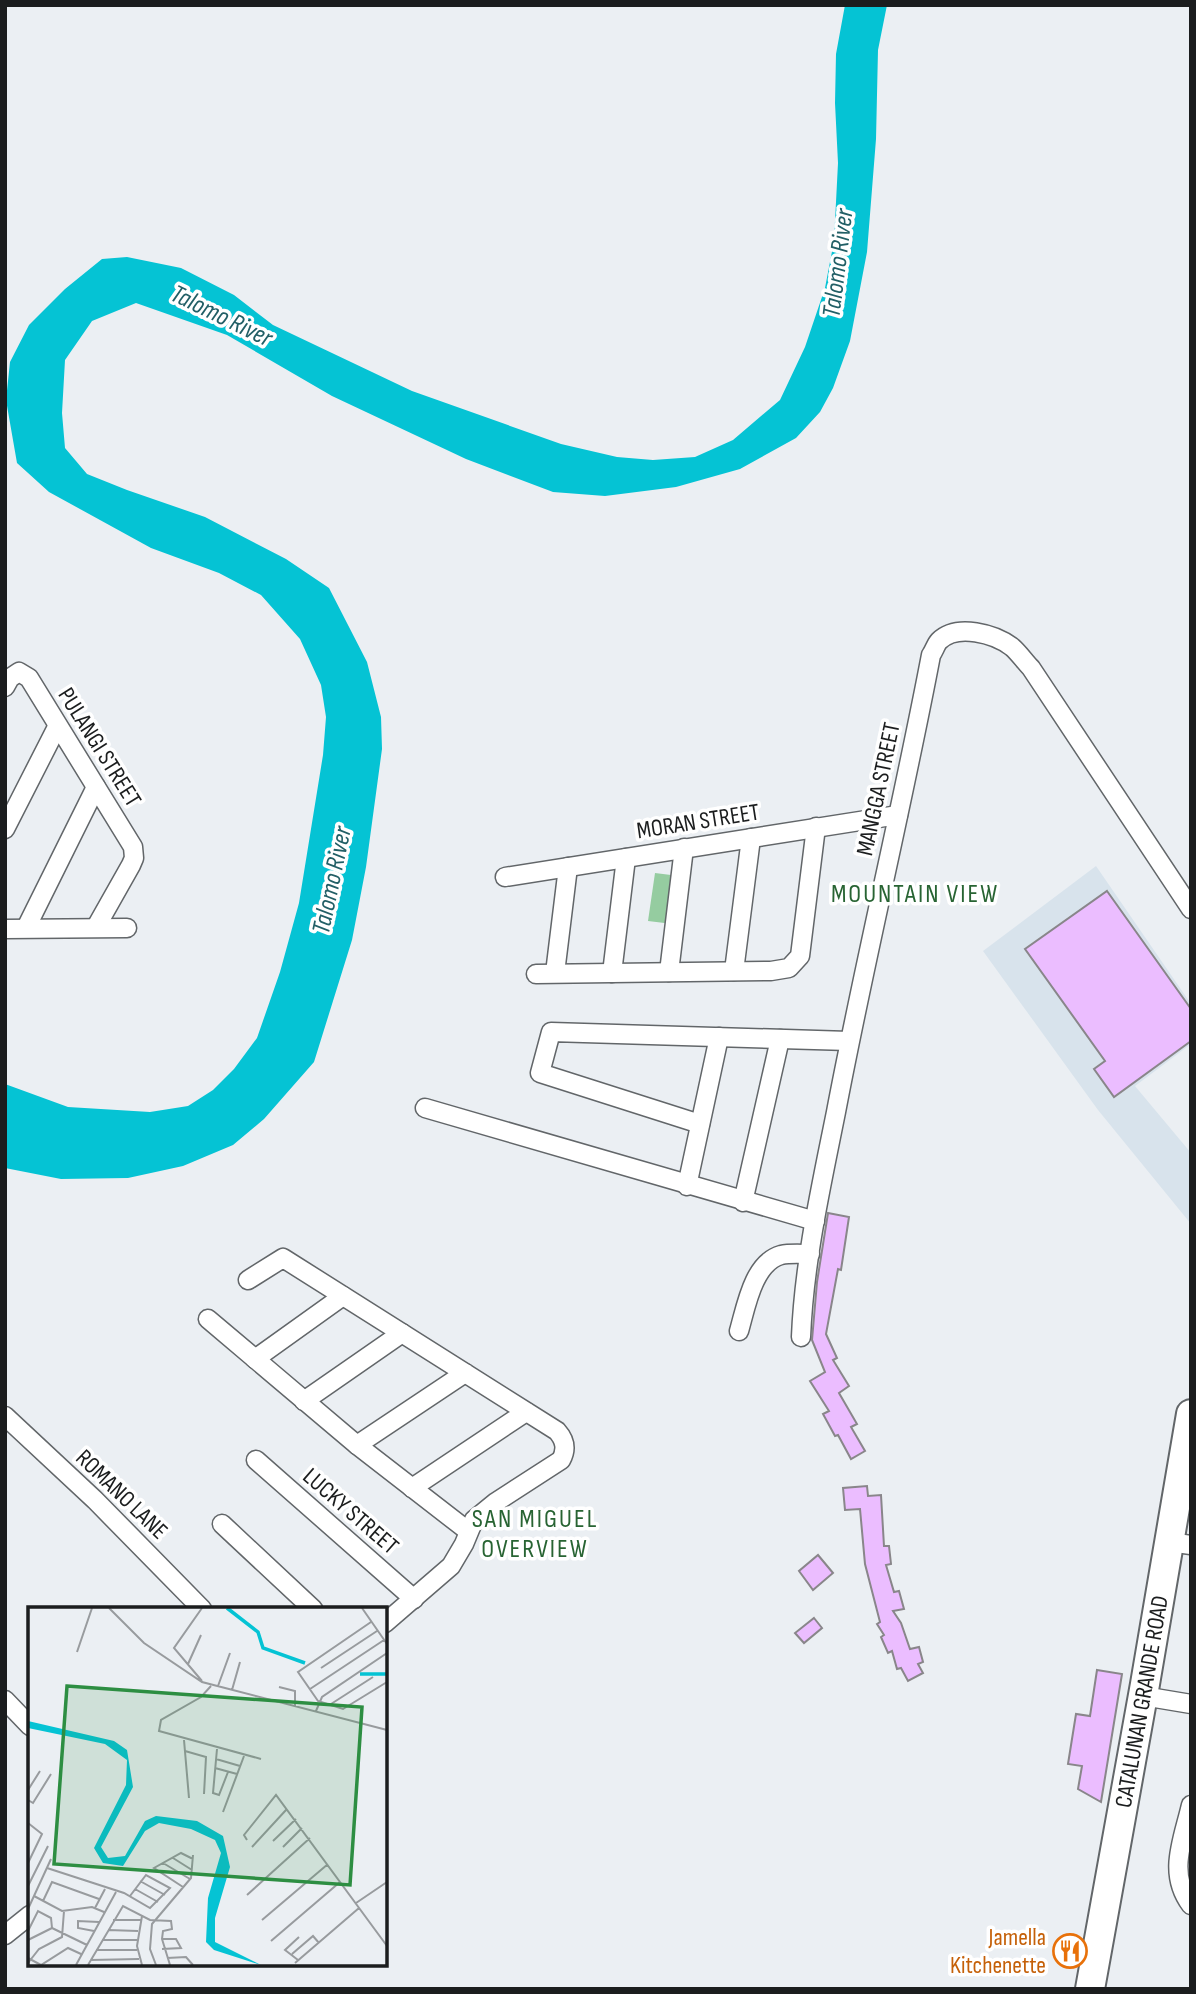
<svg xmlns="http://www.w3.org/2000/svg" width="1196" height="1994" viewBox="0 0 1196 1994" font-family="'Sofia Sans Condensed',sans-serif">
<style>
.built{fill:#d8e3ec}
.green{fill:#95cca0}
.water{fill:#05c3d4}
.building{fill:#ebbdff;stroke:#89868a;stroke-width:2}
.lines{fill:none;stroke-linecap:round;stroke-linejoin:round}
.street-casing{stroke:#626669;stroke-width:21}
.primary-casing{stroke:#626669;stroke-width:32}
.street{stroke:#fff;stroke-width:18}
.primary{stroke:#fff;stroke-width:28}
.labels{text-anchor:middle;stroke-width:7;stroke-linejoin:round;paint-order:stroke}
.street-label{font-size:24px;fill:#1b1d1e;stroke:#fff}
.food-label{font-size:24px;fill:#c56008;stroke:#fff;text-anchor:end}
.water-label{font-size:26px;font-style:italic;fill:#225f66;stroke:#fff}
.neighbourhood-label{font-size:26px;letter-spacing:2px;fill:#286433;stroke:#fff}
.inset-river{fill:none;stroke:#05c3d4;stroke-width:3.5}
.inset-road{fill:none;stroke:#989b9e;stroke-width:2}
.view{fill:#2d8e42;fill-opacity:0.15;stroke:#2d8e42;stroke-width:3.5}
.inset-edge{fill:none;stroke:#1b1d1e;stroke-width:3.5}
</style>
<rect width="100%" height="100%" fill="#ebeff3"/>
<path class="built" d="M 1096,866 L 1191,1004 L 1191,1044 L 1135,1086 L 1191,1153 L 1191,1224 L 1098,1110 L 983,951 Z"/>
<path class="green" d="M 655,873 L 687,877 L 681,925 L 648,921 Z"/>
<path class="water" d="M 845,5 L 887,5 L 878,50 L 876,139 L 867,252 L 850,341 L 833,388 L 820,412 L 796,438 L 740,469 L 676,487 L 605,496 L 553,492 L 466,459 L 332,396 L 227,335 L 136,303 L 92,321 L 65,360 L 62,413 L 65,448 L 87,474 L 127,490 L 205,517 L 286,559 L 329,588 L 367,662 L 381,717 L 382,749 L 366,867 L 352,940 L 314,1062 L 264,1119 L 233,1145 L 183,1166 L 128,1178 L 61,1179 L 5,1168 L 5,1084 L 68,1107 L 150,1112 L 188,1106 L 213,1090 L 234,1069 L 257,1038 L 280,972 L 299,903 L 323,755 L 326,717 L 321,685 L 300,639 L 261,595 L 219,573 L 151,548 L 49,492 L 17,463 L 6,400 L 10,362 L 29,325 L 65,289 L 102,259 L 127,257 L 181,268 L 234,295 L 273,325 L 412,391 L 561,444 L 617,457 L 653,460 L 695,457 L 733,440 L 780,400 L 805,347 L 825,288 L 834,241 L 838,163 L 835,103 L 836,54 Z"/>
<g class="building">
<path d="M 1107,891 L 1191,1009 L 1191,1041 L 1114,1097 L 1094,1069 L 1105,1061 L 1025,949 Z"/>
<path d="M 828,1213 L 849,1217 L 841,1270 L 838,1269 L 826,1334 L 837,1358 L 833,1360 L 849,1386 L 839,1393 L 857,1424 L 851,1427 L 865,1451 L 851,1459 L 838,1435 L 835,1436 L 823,1414 L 829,1411 L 810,1381 L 825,1372 L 812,1340 L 817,1282 Z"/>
<path d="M 867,1486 L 868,1496 L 881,1495 L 884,1546 L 889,1546 L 891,1564 L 886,1565 L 894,1592 L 899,1591 L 904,1609 L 893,1611 L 901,1623 L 910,1649 L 919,1647 L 923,1662 L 918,1664 L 923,1673 L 908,1681 L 901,1668 L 897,1669 L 892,1651 L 888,1653 L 881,1637 L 884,1635 L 877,1624 L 880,1622 L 865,1564 L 860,1509 L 845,1510 L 843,1488 Z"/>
<path d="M 818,1555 L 833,1573 L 813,1590 L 799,1571 Z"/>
<path d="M 814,1618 L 822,1628 L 804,1643 L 795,1633 Z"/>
<path d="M 1097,1670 L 1122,1674 L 1101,1802 L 1078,1789 L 1082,1766 L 1068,1764 L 1076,1714 L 1090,1716 Z"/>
</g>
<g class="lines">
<g class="street-casing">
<g id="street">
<path d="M 5,687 L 10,678 L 19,672 L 29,678 L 133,847 L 134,858 L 131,865 L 96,927"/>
<path d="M 5,829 L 57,727"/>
<path d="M 505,877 L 898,815"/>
<path d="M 26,928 L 96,787"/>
<path d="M 5,929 L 127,928"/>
<path d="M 734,971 L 751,838"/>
<path d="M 669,972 L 684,848"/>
<path d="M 555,973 L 568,867"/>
<path d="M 612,973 L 626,858"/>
<path d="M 536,974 L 771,971 L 789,968 L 800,956 L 816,827"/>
<path d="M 425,1108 L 815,1221"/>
<path d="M 700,1124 L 540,1073 L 551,1032 L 849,1041"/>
<path d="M 687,1186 L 719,1037"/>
<path d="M 743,1202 L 780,1039"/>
<path d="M 248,1280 L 283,1258 L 557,1431 C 565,1440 567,1449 561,1460 L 496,1502 L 474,1520 L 464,1544 L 451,1566 L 385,1623"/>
<path d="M 208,1319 L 357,1445 L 468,1531"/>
<path d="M 739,1331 C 746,1307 753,1263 781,1255 C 790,1253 801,1254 810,1254"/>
<path d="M 801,1337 C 804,1262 821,1187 836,1112 C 865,959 902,808 931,655 C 934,651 936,644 939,641 C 957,623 995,634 1012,647 C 1019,653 1025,662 1031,668 L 1191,909"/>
<path d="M 255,1359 L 343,1296"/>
<path d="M 304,1401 L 402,1333"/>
<path d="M 5,1416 L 95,1500 L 202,1609"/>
<path d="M 357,1445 L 465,1373"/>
<path d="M 256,1460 L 414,1599"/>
<path d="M 412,1488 L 526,1412"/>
<path d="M 222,1524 L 313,1609"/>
<path d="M 1169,1542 L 1191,1545"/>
<path d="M 1143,1696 L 1191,1704"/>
<path d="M 5,1700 L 30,1726"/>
<path d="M 1191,1805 C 1183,1840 1167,1873 1191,1905"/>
<path d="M 5,1935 L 30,1915"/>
</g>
</g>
<g class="primary-casing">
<g id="primary">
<path id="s1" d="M 1090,1989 L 1145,1684 L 1191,1414"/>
</g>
</g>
<use href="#street" class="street"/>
<use href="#primary" class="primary"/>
</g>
<defs>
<g id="restaurant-ring" transform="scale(1.75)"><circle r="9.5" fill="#fff" stroke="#e8710a" stroke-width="1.5"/><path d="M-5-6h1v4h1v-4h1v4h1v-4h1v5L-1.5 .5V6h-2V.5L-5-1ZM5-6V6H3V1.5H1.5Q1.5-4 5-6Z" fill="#e8710a"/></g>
</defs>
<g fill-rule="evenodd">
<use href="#restaurant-ring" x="1070" y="1951"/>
</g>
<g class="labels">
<g class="street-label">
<text transform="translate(100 747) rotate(58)" y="8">PULANGI STREET</text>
<text transform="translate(878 789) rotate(-78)" y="8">MANGGA STREET</text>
<text transform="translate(698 821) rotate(-9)" y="8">MORAN STREET</text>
<text transform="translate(122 1494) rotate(44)" y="8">ROMANO LANE</text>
<text transform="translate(351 1511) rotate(41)" y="8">LUCKY STREET</text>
<text dy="8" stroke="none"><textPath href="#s1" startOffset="292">CATALUNAN GRANDE ROAD</textPath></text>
</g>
<g class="food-label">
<text x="1046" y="1945">Jamella<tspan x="1046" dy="28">Kitchenette</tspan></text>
</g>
<g class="water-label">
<text transform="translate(837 263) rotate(-83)" y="9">Talomo River</text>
<text transform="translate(222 315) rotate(26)" y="9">Talomo River</text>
<text transform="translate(331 880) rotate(-78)" y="9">Talomo River</text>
</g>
<g class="neighbourhood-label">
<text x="915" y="902">MOUNTAIN VIEW</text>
<text x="535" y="1527">SAN MIGUEL<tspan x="535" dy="30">OVERVIEW</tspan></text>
</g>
</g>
<g transform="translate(28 1607)">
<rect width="359" height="359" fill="#ebeff3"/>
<path d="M 0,114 L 86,134 L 99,143 L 105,180 L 73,240 L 80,251 L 97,249 L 117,214 L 128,209 L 169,214 L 195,229 L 202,260 L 187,311 L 187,335 L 233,358 L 186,343 L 178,335 L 180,291 L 193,246 L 187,233 L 163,222 L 131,216 L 117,224 L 95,259 L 75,256 L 66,241 L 98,178 L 99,153 L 77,137 L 0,121 Z" fill="#05c3d4"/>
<path class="inset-river" d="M 199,1 L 230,25 L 235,41 L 277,56M 332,67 L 359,67"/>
<path class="inset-road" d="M 81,1 L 116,36 L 174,75 L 359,123M 334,1 L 359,37M 343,15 L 270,65 L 290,94 L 315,102 L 359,75M 49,45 L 64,1M 160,57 L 173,28M 293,61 L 349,24M 174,74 L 146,41 L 174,1M 183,79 L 173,90 L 133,113 L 131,124 L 233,152M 190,79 L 202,46M 251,80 L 267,84 L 267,99M 282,82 L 356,33M 204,83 L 212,55M 303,97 L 345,70M 288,104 L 294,90 L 359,46M 156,133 L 161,191M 189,142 L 185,186 L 191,188 L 200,165M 157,144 L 178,150 L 176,187M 188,152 L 212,159M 187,161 L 209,167M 0,183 L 12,164M 0,193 L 5,196 L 23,167M 195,205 L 216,149M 0,216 L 14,227 L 0,256M 219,233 L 216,228 L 248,188 L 359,339M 245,234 L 268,212M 224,240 L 258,203M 255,240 L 274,221M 145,251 L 164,263M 135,256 L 162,272M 19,261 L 96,286 L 122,301 L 142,281 L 118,268 L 102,289M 112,274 L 137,288M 0,279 L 20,239M 155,280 L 126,261 L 153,246 L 165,252M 107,282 L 130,295M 219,288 L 282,231M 6,289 L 34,304 L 64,300 L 76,305M 15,294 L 24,275 L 71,292M 328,296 L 359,275M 67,301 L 77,282M 0,302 L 23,252M 85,313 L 113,313M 234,313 L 300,257M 24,321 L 59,338M 80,323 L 110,324M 0,324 L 10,304 L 23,311 L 24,321M 66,324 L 50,321 L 50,314 L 71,315M 134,332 L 148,332 L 153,341 L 134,342M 0,333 L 24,321M 74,333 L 109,333M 243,334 L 312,275M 68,343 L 109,343M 264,347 L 285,329 L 291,336M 0,351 L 13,358 L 40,341 L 53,347M 139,351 L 158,350 L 165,358M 63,353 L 111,352M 270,353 L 257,343 L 271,330M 0,356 L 11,342 L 34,330 L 36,304M 267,356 L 331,301M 48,358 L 88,285M 60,358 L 95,299 L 122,313 L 143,314 L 144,322 L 135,324 L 134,332 L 142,358M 114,358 L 109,339 L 114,309M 128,358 L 122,342 L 124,317 L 163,271 L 165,248"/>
<path class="view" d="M 39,79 L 334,100 L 322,278 L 26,257 Z"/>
<rect width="359" height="359" class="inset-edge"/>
</g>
<rect width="1196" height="1994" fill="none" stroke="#1b1d1e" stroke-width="14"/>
</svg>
